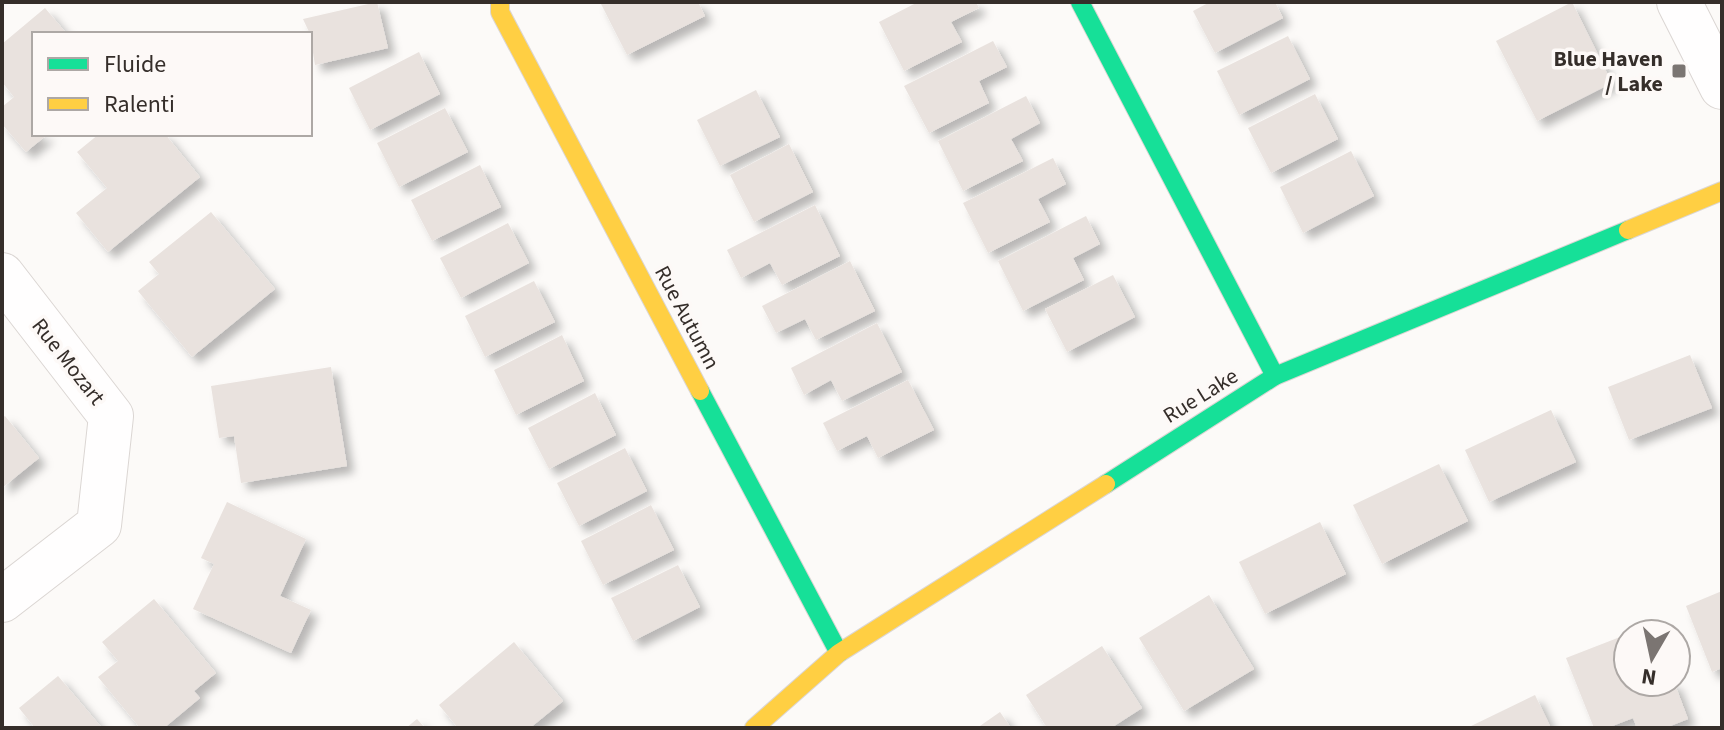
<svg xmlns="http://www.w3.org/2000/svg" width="1724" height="730" viewBox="0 0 1724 730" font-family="'Source Sans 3',sans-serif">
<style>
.building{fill:#e9e2de;filter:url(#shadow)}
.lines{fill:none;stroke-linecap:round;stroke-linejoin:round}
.street-casing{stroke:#dbd6d3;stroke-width:46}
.fast-casing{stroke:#dbd6d3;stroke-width:20}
.slow-casing{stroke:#dbd6d3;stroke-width:20}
.street{stroke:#fffefe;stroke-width:44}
.fast{stroke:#16e098;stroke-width:18}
.slow{stroke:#ffcf43;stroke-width:18}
.poi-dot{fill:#7b7572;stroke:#fdf9f7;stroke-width:3}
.labels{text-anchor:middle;stroke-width:7;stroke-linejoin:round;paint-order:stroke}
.poi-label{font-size:22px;font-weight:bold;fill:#352e2a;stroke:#fdf9f7;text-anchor:end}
.street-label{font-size:22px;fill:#352e2a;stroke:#fdf9f7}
</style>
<defs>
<filter id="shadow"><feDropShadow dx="7" dy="7" stdDeviation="4" flood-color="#0004"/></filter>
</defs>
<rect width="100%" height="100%" fill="#fcfaf8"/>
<g class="building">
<path d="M 377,2 L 388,48 L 315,65 L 310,34 L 303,19 Z"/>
<path d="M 600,2 L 698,2 L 705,16 L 627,55 Z"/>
<path d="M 918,2 L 976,2 L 979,8 L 951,22 L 962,42 L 904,71 L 879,22 Z"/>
<path d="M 1210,2 L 1275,2 L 1283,18 L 1215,53 L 1193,11 Z"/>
<path d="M 1572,2 L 1612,83 L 1537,121 L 1496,41 Z"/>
<path d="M 45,8 L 67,34 L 34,34 L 34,134 L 48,134 L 26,152 L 2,124 L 2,107 L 14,97 L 2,82 L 2,44 Z"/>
<path d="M 1288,36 L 1310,79 L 1239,115 L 1217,71 Z"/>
<path d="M 993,41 L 1007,67 L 979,81 L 989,103 L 929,133 L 904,86 Z"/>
<path d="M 419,52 L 440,94 L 370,130 L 349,88 Z"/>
<path d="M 756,90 L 780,137 L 720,166 L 697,120 Z"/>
<path d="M 1315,94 L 1338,139 L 1271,173 L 1248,128 Z"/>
<path d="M 1026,96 L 1040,123 L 1011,139 L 1023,161 L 963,191 L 938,141 Z"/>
<path d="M 445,108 L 468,152 L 399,187 L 377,143 Z"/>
<path d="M 99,134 L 165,134 L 200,177 L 108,252 L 76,213 L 107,188 L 77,152 Z"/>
<path d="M 789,144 L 813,192 L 754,222 L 730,175 Z"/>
<path d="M 1351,151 L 1374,196 L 1303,233 L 1280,187 Z"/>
<path d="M 1053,158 L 1066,184 L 1038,199 L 1050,222 L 988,253 L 963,203 Z"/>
<path d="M 480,165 L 501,207 L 432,241 L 411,200 Z"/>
<path d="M 815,205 L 840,256 L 782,285 L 770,263 L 741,278 L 727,250 Z"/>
<path d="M 211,212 L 275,289 L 192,357 L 138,291 L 159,274 L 149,262 Z"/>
<path d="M 1086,216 L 1100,244 L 1073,258 L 1084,280 L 1023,311 L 998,261 Z"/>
<path d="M 508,223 L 529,263 L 461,298 L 440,258 Z"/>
<path d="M 850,261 L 875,311 L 816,340 L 805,319 L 776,333 L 762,306 Z"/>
<path d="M 1113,275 L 1135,317 L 1067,352 L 1045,309 Z"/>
<path d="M 534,281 L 555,322 L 485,357 L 465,316 Z"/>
<path d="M 877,323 L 902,372 L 842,401 L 831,380 L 804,395 L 791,368 Z"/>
<path d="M 562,335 L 584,381 L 516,415 L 494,370 Z"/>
<path d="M 1690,355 L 1712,408 L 1629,440 L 1608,387 Z"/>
<path d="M 331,367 L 347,466 L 241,483 L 234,436 L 219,438 L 211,386 Z"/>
<path d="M 908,380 L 934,430 L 878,458 L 867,436 L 837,451 L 823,423 Z"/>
<path d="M 595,393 L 616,435 L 549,469 L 528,428 Z"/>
<path d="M 1551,410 L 1576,462 L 1489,502 L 1465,450 Z"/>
<path d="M 5,416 L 39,458 L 2,488 L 2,418 Z"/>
<path d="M 625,448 L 647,491 L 579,526 L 557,483 Z"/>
<path d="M 1439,464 L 1468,521 L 1382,564 L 1353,505 Z"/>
<path d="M 227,502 L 306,539 L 280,596 L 311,610 L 291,653 L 193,609 L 214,564 L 201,558 Z"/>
<path d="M 651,505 L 674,550 L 603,585 L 581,541 Z"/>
<path d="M 1320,522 L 1346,574 L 1265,614 L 1239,562 Z"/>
<path d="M 678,565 L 700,607 L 633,641 L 611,598 Z"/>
<path d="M 1722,591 L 1722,668 L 1712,672 L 1686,606 Z"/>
<path d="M 1209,595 L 1254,669 L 1184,711 L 1139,638 Z"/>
<path d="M 154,599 L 216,673 L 194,691 L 200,698 L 164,728 L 140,728 L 98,677 L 118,661 L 102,642 Z"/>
<path d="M 1651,625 L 1655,634 L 1628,634 L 1628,682 L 1674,682 L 1688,719 L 1665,728 L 1637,728 L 1633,718 L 1607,728 L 1594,728 L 1566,658 Z"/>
<path d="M 514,642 L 563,701 L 530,728 L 458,728 L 439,705 Z"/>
<path d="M 1102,646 L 1142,708 L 1111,728 L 1047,728 L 1026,695 Z"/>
<path d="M 58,676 L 75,696 L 102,728 L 35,728 L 19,708 Z"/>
<path d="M 1535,695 L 1551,728 L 1467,728 Z"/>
<path d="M 1000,712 L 1011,728 L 977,728 Z"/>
<path d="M 417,719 L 425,728 L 406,728 Z"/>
</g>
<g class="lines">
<g class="street-casing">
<g id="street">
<path d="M 1679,2 L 1722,87"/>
<path d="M 2,275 L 111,416 L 99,525 L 2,600"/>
</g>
</g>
<g class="fast-casing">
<g id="fast">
<path d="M 1080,2 L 1275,376"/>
<path d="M 700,391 L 839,653"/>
<path d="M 1106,484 L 1275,376 L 1628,230"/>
</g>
</g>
<g class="slow-casing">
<g id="slow">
<path d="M 500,2 L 500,12 L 700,391"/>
<path d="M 1628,230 L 1722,191"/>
<path d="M 754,728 L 839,653 L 1106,484"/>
</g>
</g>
<use href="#street" class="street"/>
<use href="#fast" class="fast"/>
<use href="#slow" class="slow"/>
</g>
<rect class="poi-dot" x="1671" y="63" width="16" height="16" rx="4"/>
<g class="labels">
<g class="poi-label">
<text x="1663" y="66">Blue Haven<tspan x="1663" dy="25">/ Lake</tspan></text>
</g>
<g class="street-label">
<text transform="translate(688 317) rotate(62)" y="8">Rue Autumn</text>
<text transform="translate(69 361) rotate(52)" y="8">Rue Mozart</text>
<text transform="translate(1200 395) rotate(-32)" y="8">Rue Lake</text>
</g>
</g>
<rect width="1724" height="730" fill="none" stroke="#352e2a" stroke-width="8"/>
<rect x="32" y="32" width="280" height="104" fill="#fdf9f7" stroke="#ada8a5" stroke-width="2"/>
<rect x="48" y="58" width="40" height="12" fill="#16e098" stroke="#ada8a5" stroke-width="2"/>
<text x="104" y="72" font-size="24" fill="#352e2a">Fluide</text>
<rect x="48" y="98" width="40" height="12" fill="#ffcf43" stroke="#ada8a5" stroke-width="2"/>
<text x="104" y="112" font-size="24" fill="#352e2a">Ralenti</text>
<g transform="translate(1652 658) rotate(189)"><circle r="38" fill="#fdf9f7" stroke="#ada8a5" stroke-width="2"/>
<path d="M0-6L14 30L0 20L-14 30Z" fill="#7b7572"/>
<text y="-12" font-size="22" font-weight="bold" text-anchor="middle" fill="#352e2a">N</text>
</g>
</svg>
